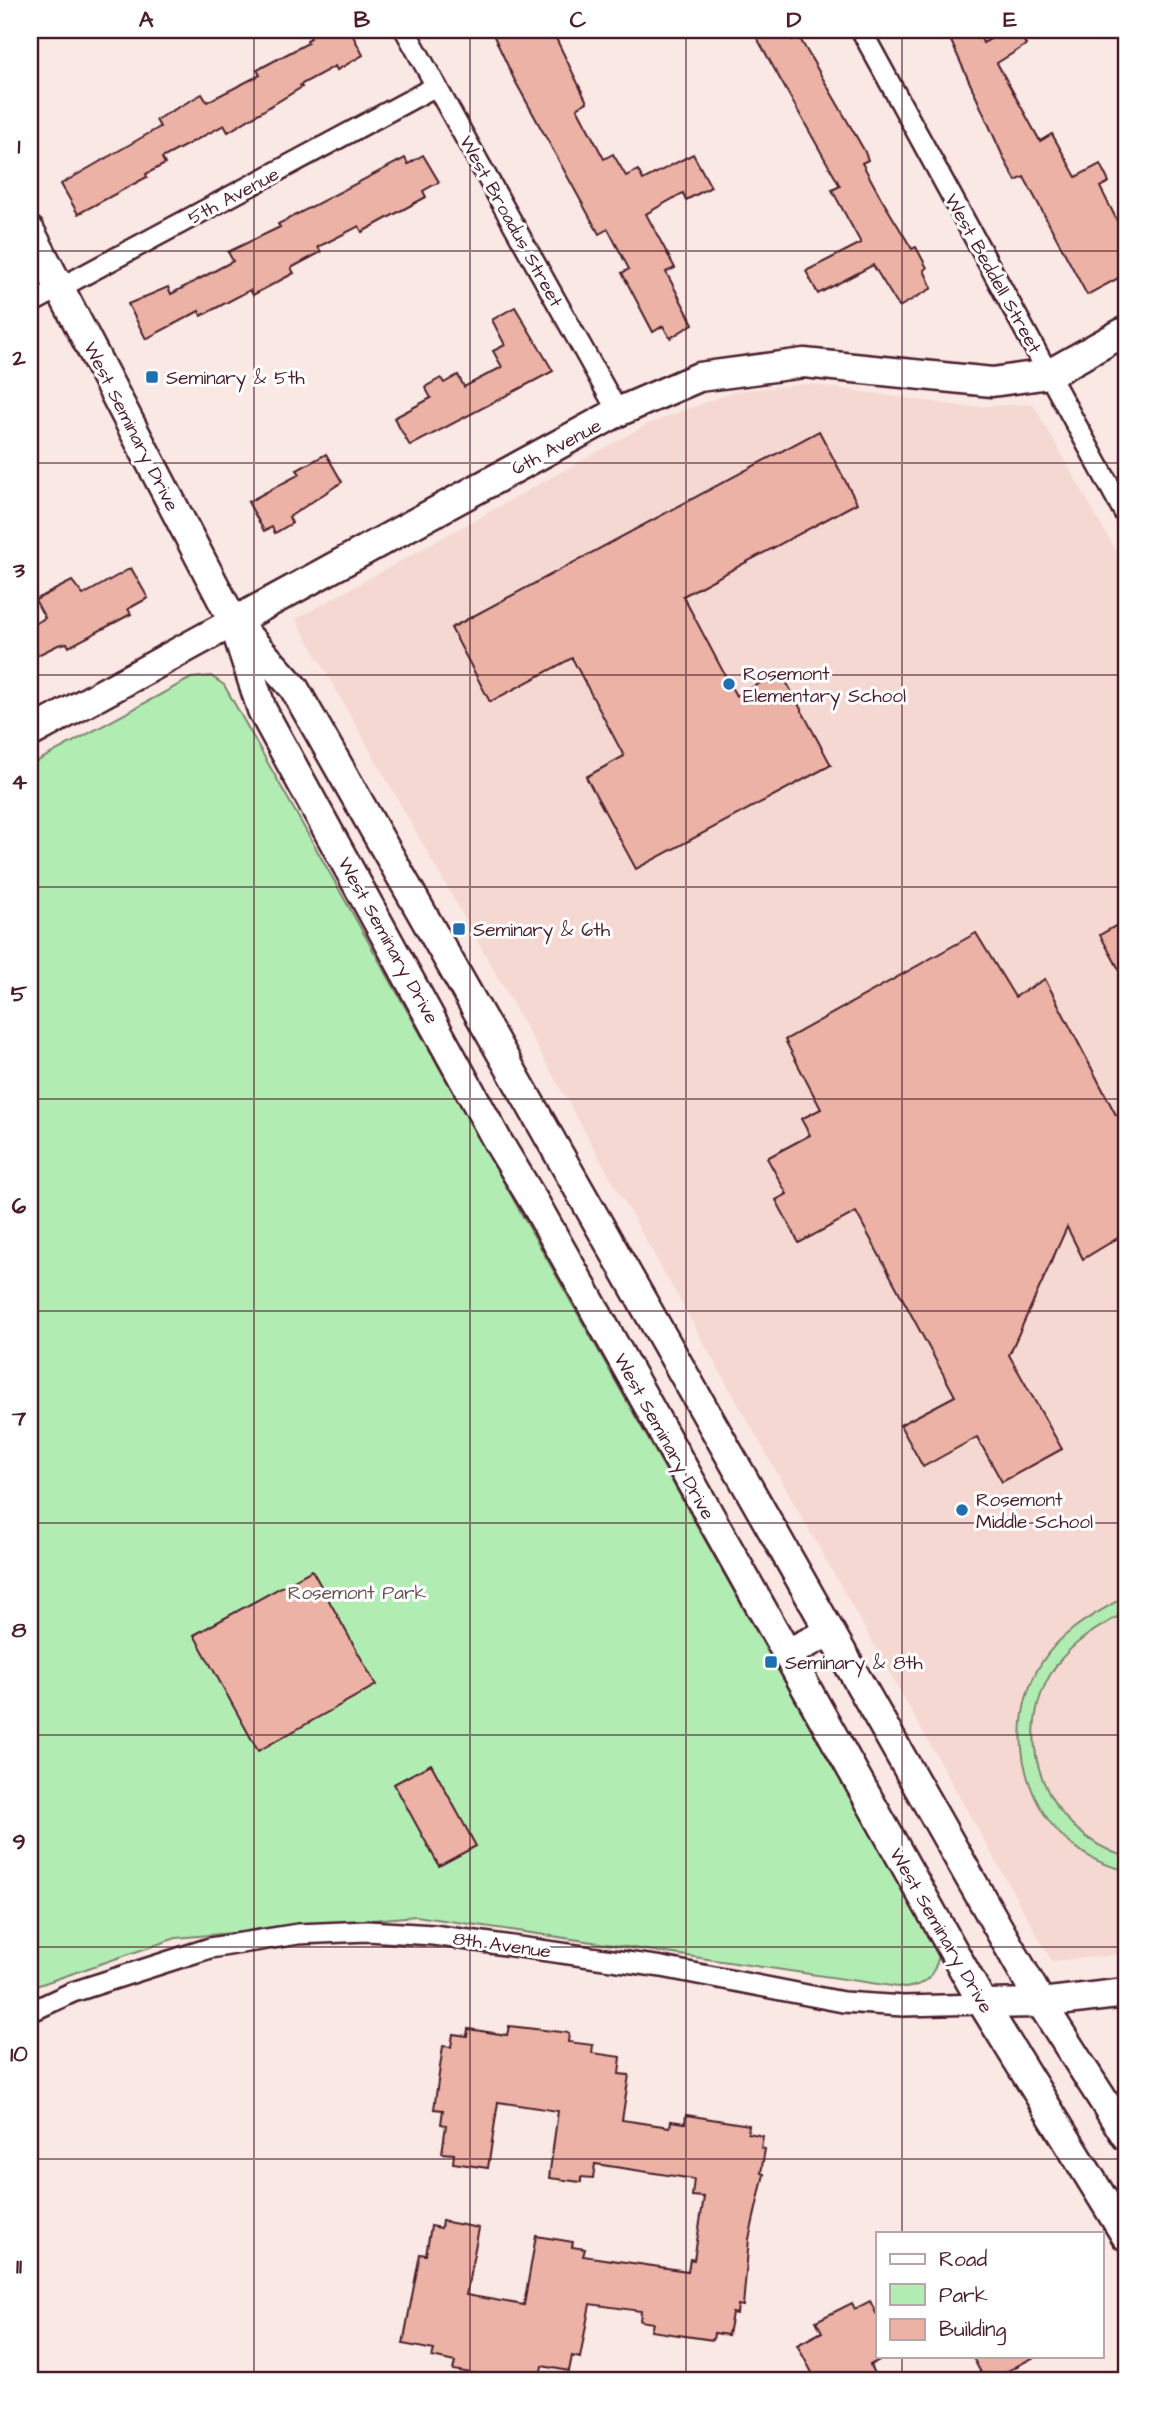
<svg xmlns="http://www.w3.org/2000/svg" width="1156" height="2410" viewBox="0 0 1156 2410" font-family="'Architects Daughter',sans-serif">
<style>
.built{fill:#f5d8d1}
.green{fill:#b1edb3;stroke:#7e866f;stroke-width:2}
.building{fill:#ebb2a5;stroke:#4a1f2b;stroke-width:2}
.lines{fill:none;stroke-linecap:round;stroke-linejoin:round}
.street-casing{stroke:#4a1f2b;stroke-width:24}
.secondary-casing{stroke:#4a1f2b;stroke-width:33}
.street{stroke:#fff;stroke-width:19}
.secondary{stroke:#fff;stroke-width:28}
.grid{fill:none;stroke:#4a1f2b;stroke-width:2;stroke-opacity:0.55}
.poi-dot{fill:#1f6fb2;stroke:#fff;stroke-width:2.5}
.labels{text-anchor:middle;stroke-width:6;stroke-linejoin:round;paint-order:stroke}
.street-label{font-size:19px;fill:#4a1f2b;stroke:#fff}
.poi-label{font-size:19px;fill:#4a1f2b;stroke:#fff;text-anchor:start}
.park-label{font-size:19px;fill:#64524d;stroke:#fff}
.neatline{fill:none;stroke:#4a1f2b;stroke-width:2.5}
.grid-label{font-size:23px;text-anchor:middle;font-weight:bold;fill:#4a1f2b}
</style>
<rect width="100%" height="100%" fill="#f9e8e4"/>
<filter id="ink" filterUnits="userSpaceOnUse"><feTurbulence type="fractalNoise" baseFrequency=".0143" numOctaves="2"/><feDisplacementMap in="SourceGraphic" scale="14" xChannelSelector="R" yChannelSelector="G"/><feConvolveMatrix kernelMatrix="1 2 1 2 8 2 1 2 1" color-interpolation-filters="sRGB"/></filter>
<g filter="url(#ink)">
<path class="built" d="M 809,384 L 966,407 L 1033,404 L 1126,569 L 1126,1954 L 1052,1961 L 296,619 L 648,424 L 736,391 Z"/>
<g class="green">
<path d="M 211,676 L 224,685 L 939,1956 C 933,1977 926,1985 905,1988 L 416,1916 L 176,1938 L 30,1988 L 30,765 L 191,678 Z"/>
<path d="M 1126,1596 L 1126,1612 C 1099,1627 1073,1641 1055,1667 C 1007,1739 1047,1833 1126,1857 L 1126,1870 C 1033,1852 994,1738 1042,1662 C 1062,1630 1095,1614 1126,1596 Z"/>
</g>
<g class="building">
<path d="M 307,30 L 350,30 L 363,55 L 337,70 L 335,66 L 300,85 L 302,87 L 228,132 L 224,125 L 162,158 L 165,164 L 146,174 L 147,177 L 78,214 L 61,184 L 160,127 L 156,120 L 202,94 L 207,102 L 260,75 L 257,70 L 308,43 L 307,40 L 311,38 Z"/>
<path d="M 491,30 L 552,30 L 587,102 L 577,108 L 604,159 L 613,154 L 626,176 L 638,170 L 643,180 L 693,154 L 711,187 L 686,200 L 683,193 L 646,214 L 675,268 L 666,272 L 693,324 L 670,338 L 663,326 L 653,332 L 622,273 L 629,269 L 608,229 L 599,234 L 514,79 Z"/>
<path d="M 773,30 L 787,30 L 792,40 L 799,37 L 864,150 L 868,160 L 862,163 L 881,198 L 912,249 L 916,247 L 927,268 L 924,270 L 932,288 L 899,307 L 873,265 L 818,294 L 806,271 L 861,243 L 832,190 L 840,186 L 757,38 Z"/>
<path d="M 946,30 L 978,30 L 983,43 L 1007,30 L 1018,30 L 1026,45 L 997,63 L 1040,141 L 1052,134 L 1076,177 L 1100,164 L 1109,182 L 1100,187 L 1126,238 L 1126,274 L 1087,295 L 1024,177 L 1016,181 L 1005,161 Z"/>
<path d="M 423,155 L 439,182 L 423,191 L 426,197 L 362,232 L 359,226 L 318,247 L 321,252 L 291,268 L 294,273 L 253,295 L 250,290 L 201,316 L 199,311 L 146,339 L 128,304 L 168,287 L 171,294 L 233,261 L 228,252 L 280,227 L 278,224 L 405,158 L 408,164 Z"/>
<path d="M 515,307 L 553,371 L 410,446 L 394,418 L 431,398 L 425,387 L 441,378 L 444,383 L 458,375 L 464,387 L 502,367 L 493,351 L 505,345 L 492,320 Z"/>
<path d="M 819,431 L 857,503 L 683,596 L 736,696 L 781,672 L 831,765 L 636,869 L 586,777 L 624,756 L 572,658 L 490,702 L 451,628 Z"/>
<path d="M 326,454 L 342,482 L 289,517 L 292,523 L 275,533 L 272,527 L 264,531 L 248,502 L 300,474 L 297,470 Z"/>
<path d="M 131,568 L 148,598 L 128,609 L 131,614 L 69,647 L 67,643 L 58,645 L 30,659 L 30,626 L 45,618 L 35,600 L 72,581 L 83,595 Z"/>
<path d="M 1126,920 L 1126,982 L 1100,935 Z"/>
<path d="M 976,933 L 1015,997 L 1045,979 L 1116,1115 L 1126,1109 L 1126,1233 L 1083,1259 L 1067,1227 L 1009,1355 L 1062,1449 L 1002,1482 L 977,1437 L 923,1467 L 900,1425 L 955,1396 L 856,1212 L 799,1243 L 776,1200 L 787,1194 L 767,1158 L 810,1135 L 801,1119 L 821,1109 L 785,1040 Z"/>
<path d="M 312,1570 L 376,1685 L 258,1751 L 194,1635 Z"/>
<path d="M 431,1764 L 476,1846 L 439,1866 L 394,1784 Z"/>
<path d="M 509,2026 L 569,2033 L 568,2042 L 593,2045 L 592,2053 L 621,2057 L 619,2074 L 629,2075 L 622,2120 L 670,2127 L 671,2121 L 685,2123 L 686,2115 L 749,2125 L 748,2133 L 763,2136 L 761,2148 L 765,2149 L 761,2173 L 764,2174 L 749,2239 L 743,2306 L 738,2305 L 737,2314 L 732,2313 L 728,2335 L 714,2333 L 713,2340 L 651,2331 L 653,2323 L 640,2321 L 641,2311 L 590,2304 L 580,2358 L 572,2356 L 569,2371 L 542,2366 L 540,2376 L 515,2372 L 514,2380 L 453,2370 L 455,2362 L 432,2357 L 434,2350 L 403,2344 L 420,2254 L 426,2255 L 431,2226 L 441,2228 L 442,2221 L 479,2228 L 466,2295 L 524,2305 L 536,2236 L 573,2242 L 572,2247 L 585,2249 L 583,2256 L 688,2271 L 690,2259 L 694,2260 L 704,2197 L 692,2196 L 694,2179 L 595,2164 L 593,2178 L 581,2177 L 581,2182 L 549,2178 L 558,2111 L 498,2102 L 488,2168 L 453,2163 L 454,2154 L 442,2153 L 446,2125 L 441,2124 L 443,2110 L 434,2109 L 443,2046 L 451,2047 L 453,2034 L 467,2036 L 468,2029 L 507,2035 Z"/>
<path d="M 870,2301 L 878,2317 L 878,2356 L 885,2357 L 870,2365 L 877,2380 L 816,2380 L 797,2345 L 822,2332 L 816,2321 L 852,2303 L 855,2309 Z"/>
<path d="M 972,2356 L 1036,2356 L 991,2380 L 985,2380 Z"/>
</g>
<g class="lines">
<g class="street-casing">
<g id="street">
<path d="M 405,30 L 618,412"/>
<path d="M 861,30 L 1126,516"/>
<path d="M 30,304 L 436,86"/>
<path d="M 30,2012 L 73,1992 L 210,1948 L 298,1934 L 367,1931 L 433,1935 L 662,1967 L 843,2002 L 903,2006 L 983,2004"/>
</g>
</g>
<g class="secondary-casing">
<g id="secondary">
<path d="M 30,231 L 233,621 L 262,710 L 498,1142 L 536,1205 L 983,2004 L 1126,2236"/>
<path d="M 240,628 L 294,688 L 1041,2003 L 1126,2136"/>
<path d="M 30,733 L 618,412 L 699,377 L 804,363 L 992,382 L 1049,374 L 1126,331"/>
<path d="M 786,1654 L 829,1632"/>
<path d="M 983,2004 L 1041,2003 L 1126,1993"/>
</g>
</g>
<use href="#street" class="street"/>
<use href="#secondary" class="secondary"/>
</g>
</g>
<path class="grid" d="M 254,30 L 254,2380M 470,30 L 470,2380M 686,30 L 686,2380M 902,30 L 902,2233M 30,251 L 1126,251M 30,463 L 1126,463M 30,675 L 1126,675M 30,887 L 1126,887M 30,1099 L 1126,1099M 30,1311 L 1126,1311M 30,1523 L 1126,1523M 30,1735 L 1126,1735M 30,1947 L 1126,1947M 30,2159 L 1126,2159M 902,2356 L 902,2380"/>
<g class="poi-dot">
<rect x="145" y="370" width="14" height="14" rx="3.5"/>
<circle cx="729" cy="684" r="7"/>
<rect x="452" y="922" width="14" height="14" rx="3.5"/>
<circle cx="962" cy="1510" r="7"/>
<rect x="764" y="1655" width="14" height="14" rx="3.5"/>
</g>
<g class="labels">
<g class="street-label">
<text transform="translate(233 195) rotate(-28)" y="7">5th Avenue</text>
<text transform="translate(512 221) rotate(61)" y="7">West Broadus Street</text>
<text transform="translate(994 273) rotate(61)" y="7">West Beddell Street</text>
<text transform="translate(132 426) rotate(63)" y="7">West Seminary Drive</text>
<text transform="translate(556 446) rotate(-28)" y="7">6th Avenue</text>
<text transform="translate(389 940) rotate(61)" y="7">West Seminary Drive</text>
<text transform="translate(665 1436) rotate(61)" y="7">West Seminary Drive</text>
<text transform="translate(942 1930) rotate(60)" y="7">West Seminary Drive</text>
<text transform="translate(502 1944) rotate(8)" y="7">8th Avenue</text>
</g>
<g class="poi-label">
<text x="166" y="384">Seminary &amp; 5th</text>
<text x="743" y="680">Rosemont<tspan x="743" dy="22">Elementary School</tspan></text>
<text x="473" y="936">Seminary &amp; 6th</text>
<text x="976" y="1506">Rosemont<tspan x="976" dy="22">Middle School</tspan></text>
<text x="785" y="1669">Seminary &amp; 8th</text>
</g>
<g class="park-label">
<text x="357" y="1599">Rosemont Park</text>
</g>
</g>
<rect width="1156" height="2410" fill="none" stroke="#fff" stroke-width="77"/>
<rect x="876" y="2232" width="228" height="126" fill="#ffffff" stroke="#b7a5aa" stroke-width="2"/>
<rect x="890" y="2254" width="35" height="10" fill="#ffffff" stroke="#b7a5aa" stroke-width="2"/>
<text x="939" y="2266" font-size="21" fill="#4a1f2b">Road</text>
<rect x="890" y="2284" width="35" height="21" fill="#b1edb3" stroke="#b7a5aa" stroke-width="2"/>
<text x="939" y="2302" font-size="21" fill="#4a1f2b">Park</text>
<rect x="890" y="2319" width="35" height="21" fill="#ebb2a5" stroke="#b7a5aa" stroke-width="2"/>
<text x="939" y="2336" font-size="21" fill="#4a1f2b">Building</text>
<rect x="38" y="38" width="1080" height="2334" class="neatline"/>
<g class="grid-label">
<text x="146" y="27">A</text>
<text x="362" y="27">B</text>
<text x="578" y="27">C</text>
<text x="794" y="27">D</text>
<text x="1010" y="27">E</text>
<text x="19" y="153">1</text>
<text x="19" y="365">2</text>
<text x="19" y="577">3</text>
<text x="19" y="789">4</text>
<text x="19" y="1001">5</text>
<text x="19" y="1213">6</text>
<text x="19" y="1425">7</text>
<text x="19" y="1637">8</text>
<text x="19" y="1849">9</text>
<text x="19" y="2061">10</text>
<text x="19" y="2273">11</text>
</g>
</svg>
